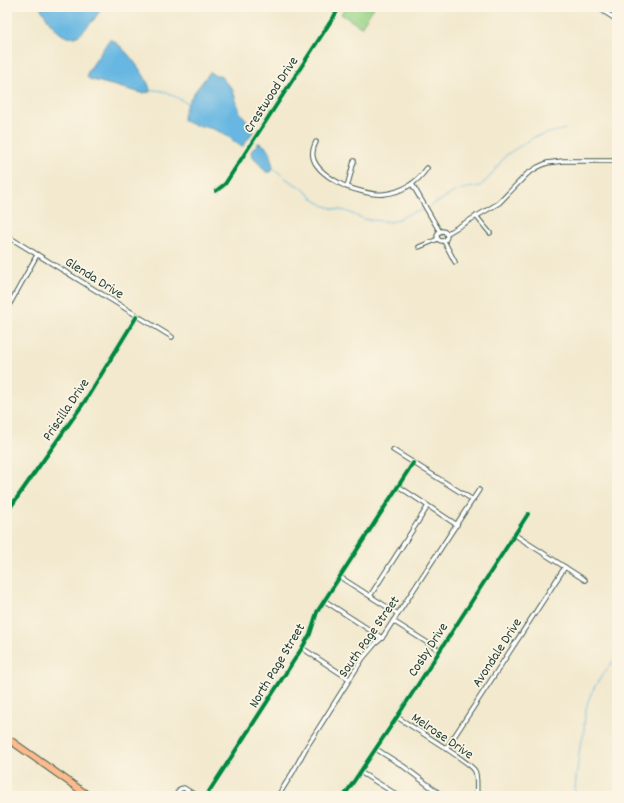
<svg xmlns="http://www.w3.org/2000/svg" width="624" height="803" viewBox="0 0 624 803" font-family="Dekko,sans-serif">
<style>
.green{fill:#99d488;stroke:#5c885e}
.water{fill:#68b7e2;stroke:#447a8b}
.lines{fill:none;stroke-linecap:round;stroke-linejoin:round}
.stream{stroke:#68b7e2;stroke-width:1}
.minor-casing{stroke:#3f574b;stroke-width:5.5}
.trunk-casing{stroke:#3f574b;stroke-width:8}
.minor{stroke:#fff;stroke-width:3.5}
.trunk{stroke:#fbbb8d;stroke-width:6}
.cycleway-casing{stroke:#fcf5e5;stroke-width:6}
.cycleway{stroke:#00873e;stroke-width:4}
.labels{text-anchor:middle;stroke-width:3.5;stroke-linejoin:round;paint-order:stroke}
.street-label{font-size:14px;fill:#1f3d34;stroke:#fcf5e5}
</style>
<rect width="100%" height="100%" fill="#fcf5e5"/>
<filter id="ink" filterUnits="userSpaceOnUse"><feTurbulence type="fractalNoise" baseFrequency=".025" numOctaves="2"/><feDisplacementMap in="SourceGraphic" scale="8" xChannelSelector="R" yChannelSelector="G"/><feConvolveMatrix kernelMatrix="1 2 1 2 8 2 1 2 1" color-interpolation-filters="sRGB"/></filter>
<filter id="wash" filterUnits="userSpaceOnUse"><feTurbulence type="fractalNoise" baseFrequency=".012" numOctaves="4" result="noise"/><feDisplacementMap in="SourceGraphic" scale="16" xChannelSelector="R" yChannelSelector="G"/><feGaussianBlur stdDeviation="0.9" result="paint"/><feColorMatrix in="noise" values="0 0 0 0 0 0 0 0 0 0 0 0 0 0 0 0 0 1.4 0 .05"/><feComposite in="paint" operator="in"/></filter>
<g filter="url(#wash)">
<rect width="100%" height="100%" fill="#f2e9ce"/>
<path class="green" d="M 346,7 L 374,7 L 361,27 L 341,14 Z"/>
<g class="water">
<path d="M 40,7 L 102,7 C 98,14 94,20 89,25 C 85,29 80,36 74,37 C 60,41 46,17 40,7 Z"/>
<path d="M 109,40 C 112,40 112,40 115,42 C 125,48 151,81 150,92 L 142,93 L 89,79 L 87,77 L 88,72 Z"/>
<path d="M 210,72 L 214,75 L 220,75 L 224,81 L 232,88 L 240,112 L 253,129 L 253,132 L 242,147 C 232,140 225,133 213,129 C 204,126 192,126 183,120 C 183,103 200,86 210,72 Z"/>
<path d="M 258,143 L 262,144 L 269,150 L 273,168 L 271,172 L 266,172 L 252,155 L 251,152 Z"/>
</g>
<g class="lines">
<g class="stream">
<path d="M 151,90 C 165,89 176,97 188,104"/>
<path d="M 273,168 L 288,180 L 302,188 L 315,200 L 323,205 L 334,209 L 346,211 L 363,219 L 392,222 L 411,213 L 424,210"/>
<path d="M 429,207 L 456,191 L 467,188 L 480,186 L 488,179 L 506,155 L 534,137 L 565,129"/>
<path d="M 574,796 L 580,746 C 586,734 583,721 586,709 C 591,686 604,674 617,656"/>
</g>
</g>
</g>
<g filter="url(#ink)">
<g class="lines">
<g class="minor-casing">
<g id="minor">
<path d="M 597,7 L 617,20"/>
<path d="M 316,142 C 314,146 312,152 313,157 C 315,168 330,178 339,183 C 347,188 374,196 384,194 C 402,192 417,183 427,168"/>
<path d="M 412,184 L 440,232"/>
<path d="M 347,187 L 354,161"/>
<path d="M 216,191 L 225,184 L 340,7"/>
<path d="M 476,216 L 490,233"/>
<circle cx="442" cy="236" r="5"/>
<path d="M 446,234 L 499,203 L 527,174 L 538,167 L 547,163 L 563,161 L 617,161"/>
<path d="M 7,236 L 172,337"/>
<path d="M 444,241 L 455,262"/>
<path d="M 419,247 L 438,239"/>
<path d="M 7,309 L 37,255"/>
<path d="M 393,450 L 473,500"/>
<path d="M 398,486 L 457,525"/>
<path d="M 7,512 L 85,401 L 137,316"/>
<path d="M 515,535 L 585,580"/>
<path d="M 340,577 L 398,614"/>
<path d="M 370,596 L 428,506"/>
<path d="M 325,601 L 382,638"/>
<path d="M 393,621 L 439,650"/>
<path d="M 302,648 L 349,679"/>
<path d="M 397,717 C 409,725 471,762 475,771 C 478,778 476,789 477,796"/>
<path d="M 376,749 L 403,766 L 440,794 L 440,796"/>
<path d="M 446,749 L 565,567"/>
<path d="M 360,772 L 399,796"/>
<path d="M 175,796 L 180,789 L 184,788 L 197,796"/>
<path d="M 206,796 L 302,648 L 310,634 L 317,612 L 413,463"/>
<path d="M 278,796 L 293,772 L 306,748 L 363,658 L 375,644 L 382,638 L 479,490"/>
<path d="M 344,796 L 397,717 L 528,514"/>
</g>
</g>
<g class="trunk-casing">
<path id="trunk" d="M 7,738 L 89,796"/>
</g>
<use href="#minor" class="minor"/>
<use href="#trunk" class="trunk"/>
<g class="cycleway-casing">
<g id="cycleway">
<path d="M 216,191 L 225,184 L 340,7"/>
<path d="M 7,512 L 85,401 L 137,316"/>
<path d="M 206,796 L 302,648 L 310,634 L 317,612 L 413,463"/>
<path d="M 344,796 L 397,717 L 528,514"/>
</g>
</g>
<use href="#cycleway" class="cycleway"/>
</g>
</g>
<g class="labels">
<g class="street-label">
<text transform="translate(270 94) rotate(-57)" y="5">Crestwood Drive</text>
<text transform="translate(95 277) rotate(32)" y="5">Glenda Drive</text>
<text transform="translate(65 409) rotate(-56)" y="5">Priscilla Drive</text>
<text transform="translate(368 636) rotate(-55)" y="5">South Page Street</text>
<text transform="translate(427 649) rotate(-57)" y="5">Cosby Drive</text>
<text transform="translate(496 652) rotate(-57)" y="5">Avondale Drive</text>
<text transform="translate(276 665) rotate(-59)" y="5">North Page Street</text>
<text transform="translate(443 735) rotate(34)" y="5">Melrose Drive</text>
</g>
</g>
<rect width="624" height="803" fill="none" stroke="#fcf5e5" stroke-width="24"/>
</svg>
